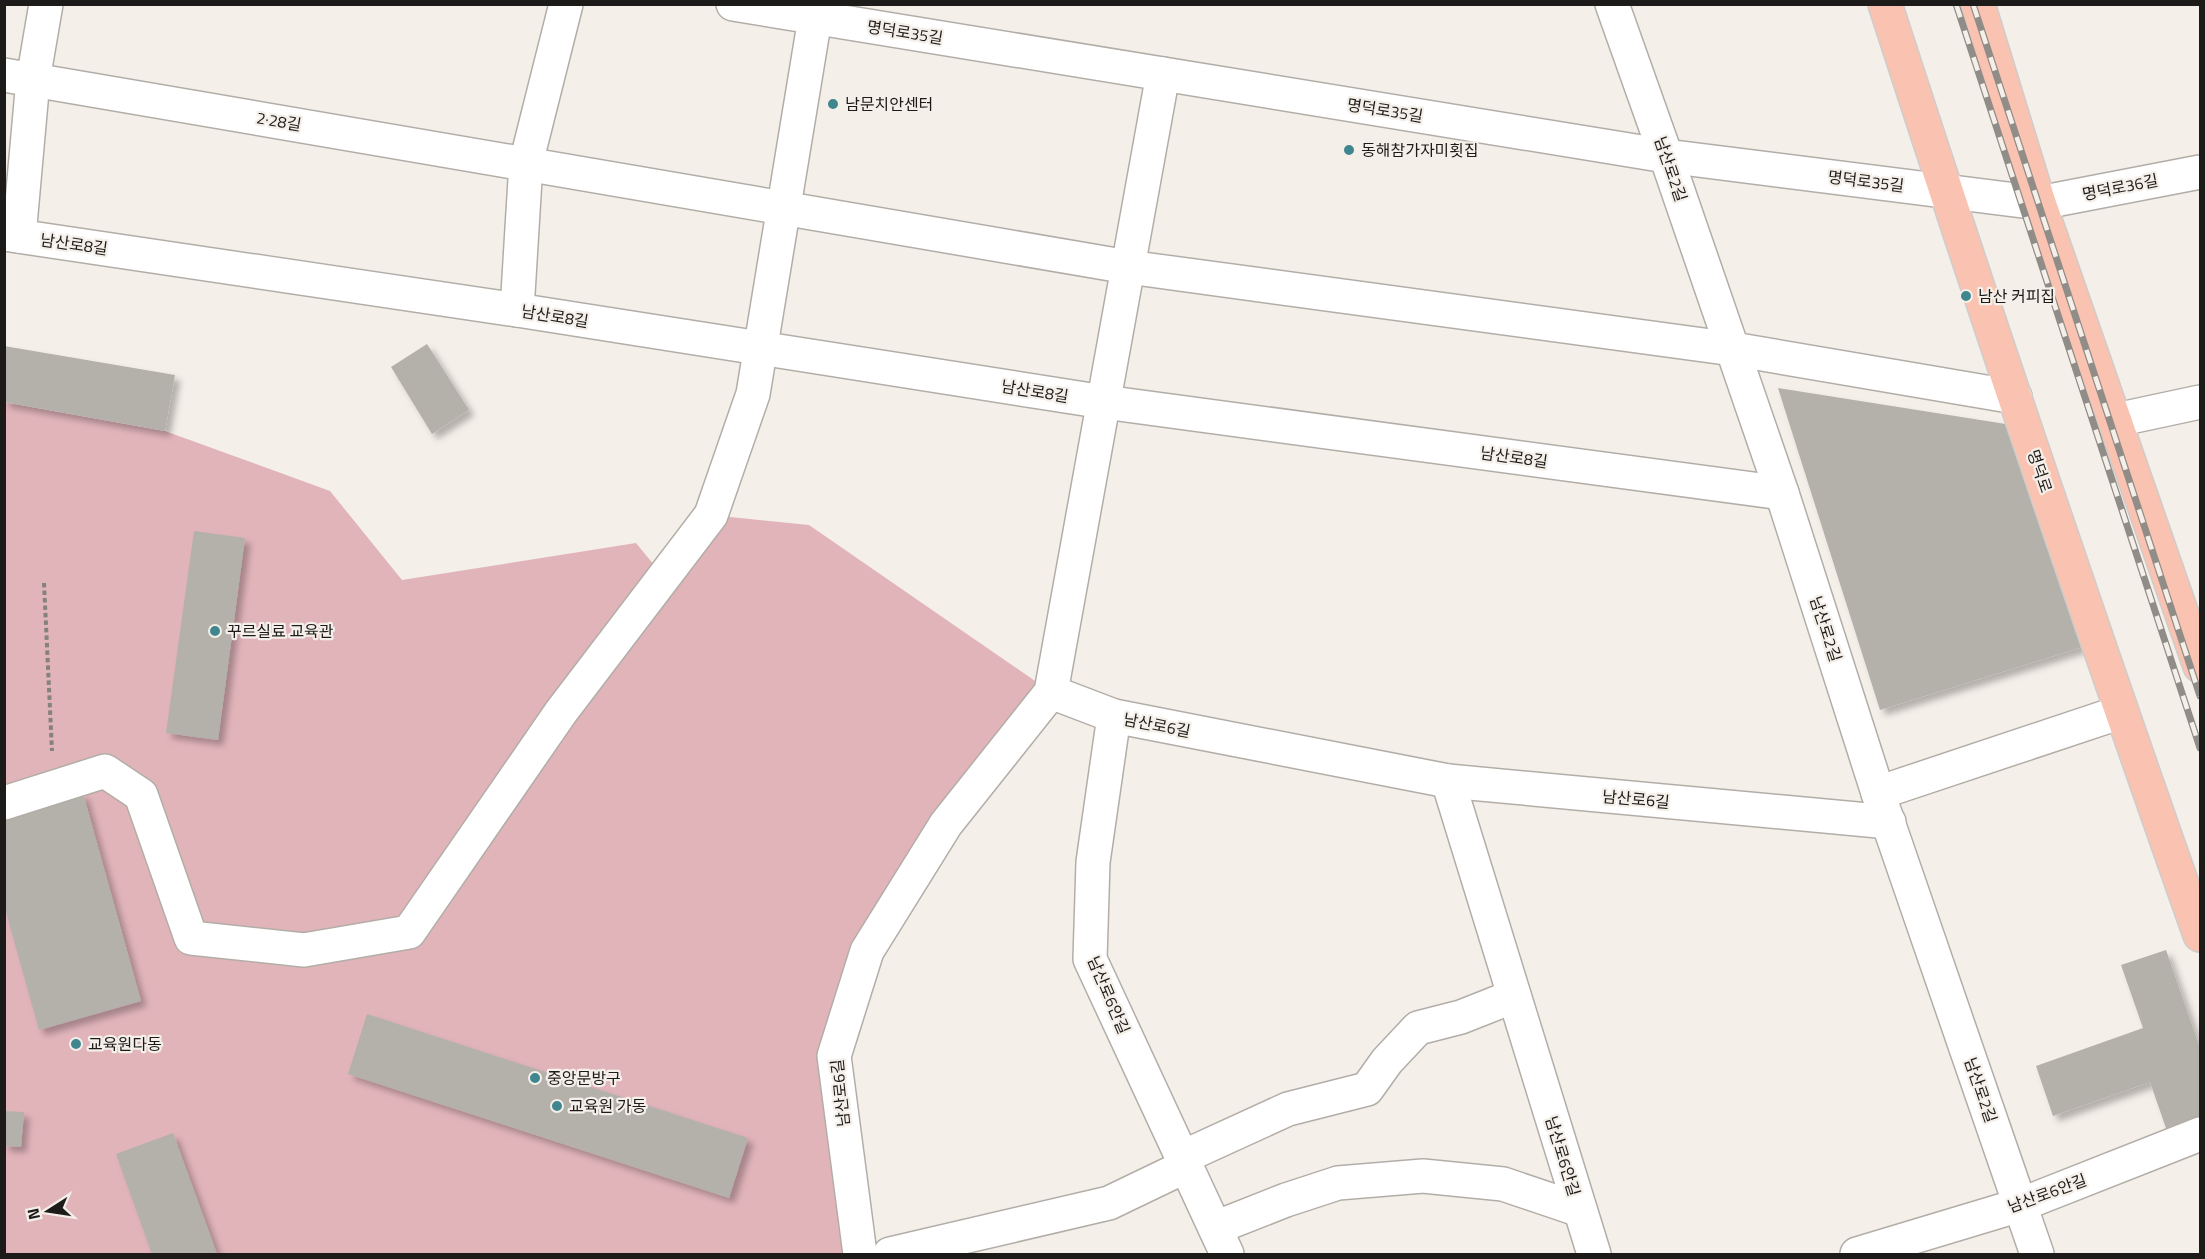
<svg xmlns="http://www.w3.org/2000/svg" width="2205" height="1259" viewBox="0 0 2205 1259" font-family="'Titillium Web','Noto Sans KR',sans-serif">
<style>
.green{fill:#e1b4ba}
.building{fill:#b3b1aa;filter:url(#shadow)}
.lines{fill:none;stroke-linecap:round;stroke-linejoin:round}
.minor-casing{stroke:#b3ada8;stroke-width:36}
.major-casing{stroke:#cdcdcc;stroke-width:36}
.path{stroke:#85817d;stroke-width:4;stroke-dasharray:4.5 3;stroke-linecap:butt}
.minor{stroke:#fff;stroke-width:33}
.major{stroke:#fac2b0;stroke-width:33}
.rail-casing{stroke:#908c88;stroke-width:7}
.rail{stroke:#f5efe9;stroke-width:4.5;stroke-dasharray:14;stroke-linecap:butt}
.poi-dot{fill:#3f868f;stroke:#f5efe9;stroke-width:2}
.labels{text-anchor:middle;stroke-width:4.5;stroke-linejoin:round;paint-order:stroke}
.street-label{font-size:16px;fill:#1d1b19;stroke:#f5efe9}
.poi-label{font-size:16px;fill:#1d1b19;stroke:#f5efe9;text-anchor:start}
</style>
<defs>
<filter id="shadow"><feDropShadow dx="5.5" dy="5.5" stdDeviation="3" flood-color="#0004"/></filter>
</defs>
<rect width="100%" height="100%" fill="#f5efe9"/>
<path class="green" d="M 4,402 L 165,431 L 330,491 L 402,580 L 636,543 L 664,577 L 711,515 L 809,525 L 1051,692 L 946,824 L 834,1057 L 860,1254 L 5,1254 Z"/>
<g class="building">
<path d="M 427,344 L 469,410 L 432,434 L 391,367 Z"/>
<path d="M 4,346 L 175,375 L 165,431 L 4,402 Z"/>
<path d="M 1778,388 L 2012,425 L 2089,645 L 1880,710 Z"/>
<path d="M 194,531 L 245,538 L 218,740 L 166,733 Z"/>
<path d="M 83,793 L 141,1001 L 39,1030 L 4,905 L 4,814 Z"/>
<path d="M 2166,950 L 2200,1048 L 2200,1120 L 2167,1131 L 2150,1082 L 2053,1116 L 2036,1066 L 2143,1028 L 2121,965 Z"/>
<path d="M 367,1014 L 748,1138 L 729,1198 L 348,1074 Z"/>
<path d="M 4,1111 L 24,1112 L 21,1147 L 4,1146 Z"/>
<path d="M 173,1133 L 217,1254 L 152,1254 L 116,1154 Z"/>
</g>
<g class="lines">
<g class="minor-casing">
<g id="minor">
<path d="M 733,4 L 1666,156 L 2039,203 L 2200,172"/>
<path d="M 1612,4 L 1666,156 L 1782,493 L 1878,793 L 2037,1254"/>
<path d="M 4,75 L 1128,267 L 1733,349 L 2015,397"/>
<path d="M 4,234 L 517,310 L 1104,402 L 1782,493"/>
<path d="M 19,236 L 33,80 L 46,4"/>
<path d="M 517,310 L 526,163 L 566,4"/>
<path d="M 2116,420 L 2200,402"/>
<path d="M 1051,692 L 1114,716 L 1448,781 L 1889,822"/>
<path d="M 1114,716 L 1093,862 L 1090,959 L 1227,1254"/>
<path d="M 1448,781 L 1594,1254"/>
<path d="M 1878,793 L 2121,712"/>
<path d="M 4,803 L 105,771 L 141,795 L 191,938 L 304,950 L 409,932 L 561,712 L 711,515 L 753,394 L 815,18"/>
<path d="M 1183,1157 L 1288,1109 L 1367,1089 L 1387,1061 L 1418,1028 L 1461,1017 L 1514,996"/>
<path d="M 1215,1228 L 1286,1200 L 1338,1183 L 1423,1176 L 1503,1184 L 1580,1210"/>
<path d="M 860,1254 L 834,1056 L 867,951 L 946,824 L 1051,692 L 1163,74"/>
<path d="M 890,1254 L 1109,1203 L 1186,1166"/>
<path d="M 1857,1254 L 2020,1205 L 2200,1134"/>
</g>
</g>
<g class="major-casing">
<g id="major">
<path d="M 1885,4 C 1986,316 2091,627 2200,935"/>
<path d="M 1978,4 L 2039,203 L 2200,666"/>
</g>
</g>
<path class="path" d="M 44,583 L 52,751"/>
<use href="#minor" class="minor"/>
<use href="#major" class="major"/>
<g class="rail-casing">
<g id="rail">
<path d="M 1956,4 L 2200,748"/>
<path d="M 1973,4 L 2200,696"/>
</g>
</g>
<use href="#rail" class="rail"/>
</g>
<g class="poi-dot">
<circle cx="833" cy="104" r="6"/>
<circle cx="1349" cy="150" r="6"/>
<circle cx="1966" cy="296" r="6"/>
<circle cx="215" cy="631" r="6"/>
<circle cx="76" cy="1044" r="6"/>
<circle cx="535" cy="1078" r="6"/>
<circle cx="557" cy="1106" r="6"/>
</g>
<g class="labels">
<g class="street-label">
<text transform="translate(905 32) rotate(9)" y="6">명덕로35길</text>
<text transform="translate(1385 110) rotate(9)" y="6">명덕로35길</text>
<text transform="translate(279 121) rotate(10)" y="6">2·28길</text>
<text transform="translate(1671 169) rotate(71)" y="6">남산로2길</text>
<text transform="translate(1866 181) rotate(7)" y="6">명덕로35길</text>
<text transform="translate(2120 187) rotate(-11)" y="6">명덕로36길</text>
<text transform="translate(74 244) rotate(8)" y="6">남산로8길</text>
<text transform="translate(555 316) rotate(9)" y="6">남산로8길</text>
<text transform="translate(1035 391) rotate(9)" y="6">남산로8길</text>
<text transform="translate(1514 457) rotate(8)" y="6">남산로8길</text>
<text transform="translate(2040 471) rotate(71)" y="6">명덕로</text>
<text transform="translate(1826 629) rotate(72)" y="6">남산로2길</text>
<text transform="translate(1157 725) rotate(11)" y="6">남산로6길</text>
<text transform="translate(1636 799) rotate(5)" y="6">남산로6길</text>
<text transform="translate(1109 995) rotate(67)" y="6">남산로6안길</text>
<text transform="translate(1981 1090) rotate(71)" y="6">남산로2길</text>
<text transform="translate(840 1093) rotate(-96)" y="6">남산로6길</text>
<text transform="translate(1563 1156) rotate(73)" y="6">남산로6안길</text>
<text transform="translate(2047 1193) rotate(-20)" y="6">남산로6안길</text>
</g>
<g class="poi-label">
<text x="845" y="110">남문치안센터</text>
<text x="1361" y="156">동해참가자미횟집</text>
<text x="1978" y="302">남산 커피집</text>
<text x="227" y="637">꾸르실료 교육관</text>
<text x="88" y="1050">교육원다동</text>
<text x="547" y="1084">중앙문방구</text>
<text x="569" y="1112">교육원 가동</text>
</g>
</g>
<rect width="2205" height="1259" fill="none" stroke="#1d1b19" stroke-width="12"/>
<g transform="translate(48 1211) rotate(258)" stroke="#f5efe9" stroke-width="4.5" paint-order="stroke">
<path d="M0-4.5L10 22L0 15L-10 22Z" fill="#1d1b19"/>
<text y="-9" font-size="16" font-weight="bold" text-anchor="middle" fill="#1d1b19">N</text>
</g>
</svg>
